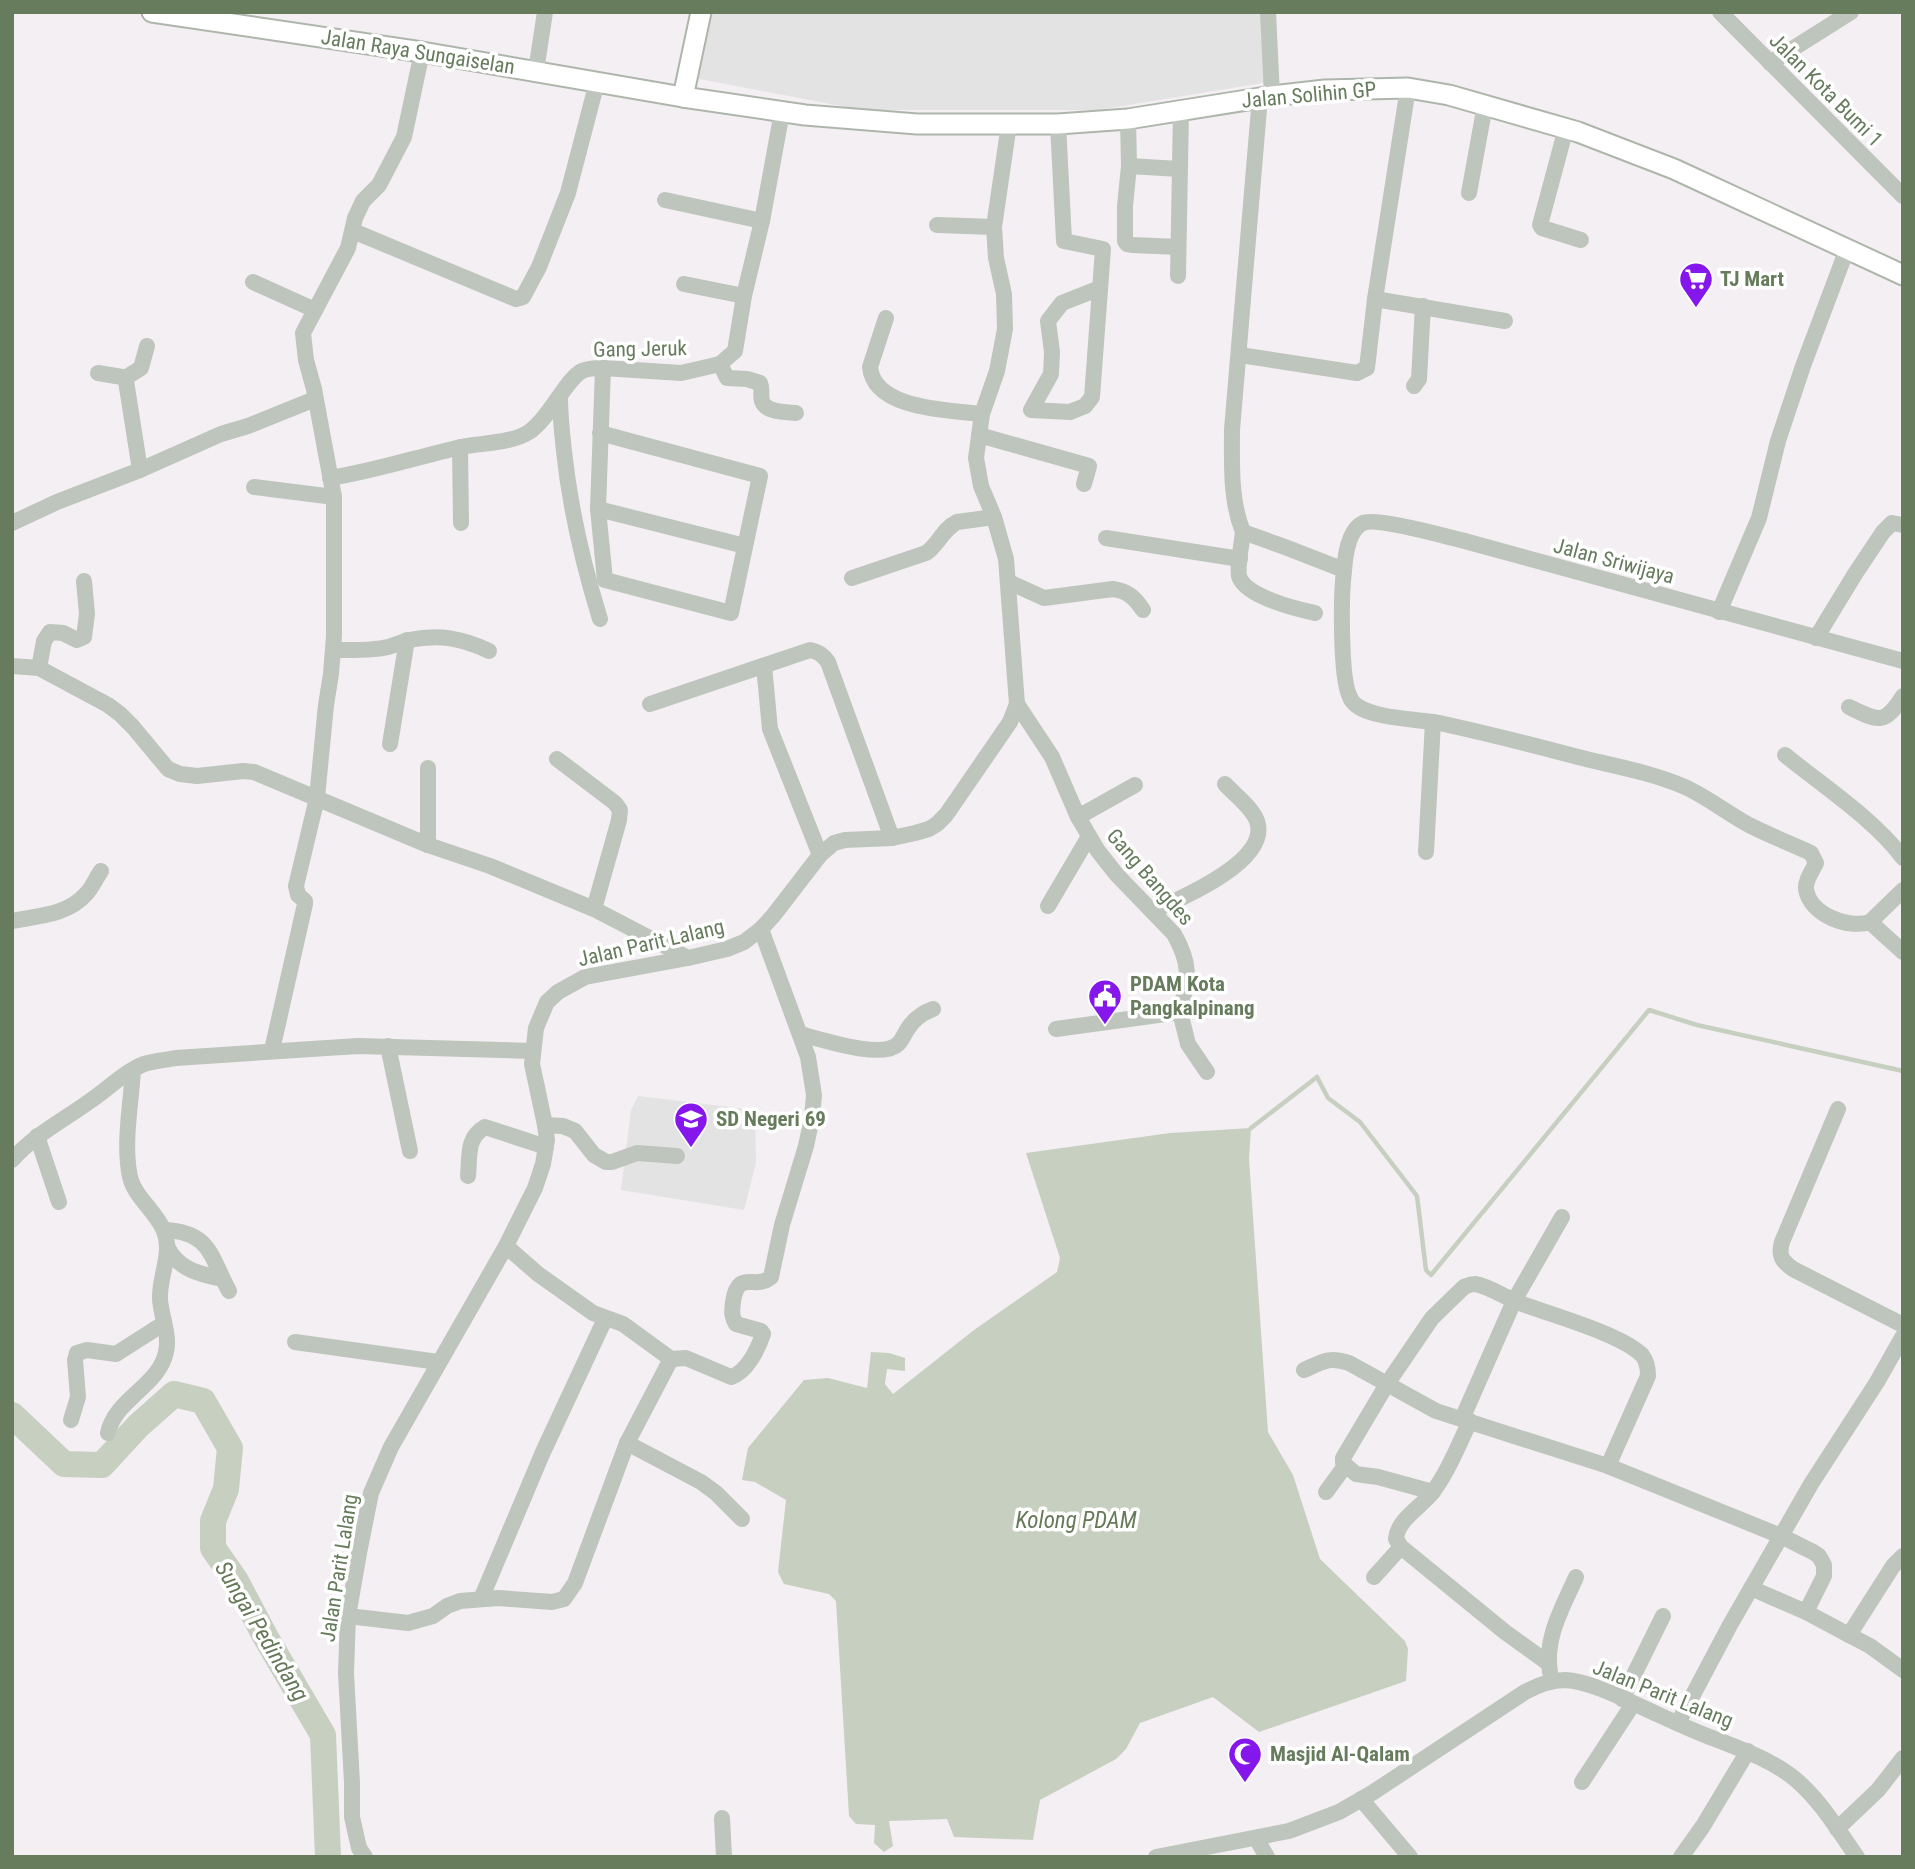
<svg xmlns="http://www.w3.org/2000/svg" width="1915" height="1869" viewBox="0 0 1915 1869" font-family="'Roboto Condensed',sans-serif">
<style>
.built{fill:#e4e3e3}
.water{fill:#c6cfc0}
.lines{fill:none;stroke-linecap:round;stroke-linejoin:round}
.stream{stroke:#c6cfc0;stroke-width:4.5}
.river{stroke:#c6cfc0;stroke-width:26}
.major-casing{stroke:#aeb6ab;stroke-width:23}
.minor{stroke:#bec5bc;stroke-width:16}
.major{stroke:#fff;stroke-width:19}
.labels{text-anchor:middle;stroke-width:7;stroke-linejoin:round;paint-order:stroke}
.street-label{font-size:21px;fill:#667c5d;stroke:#fff}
.poi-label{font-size:21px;font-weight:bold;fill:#667c5d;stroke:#fff;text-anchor:start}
.water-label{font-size:23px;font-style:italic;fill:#667958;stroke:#fff}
</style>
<rect width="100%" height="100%" fill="#f4eff3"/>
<g class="built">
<path d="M 707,12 L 1266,12 L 1268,82 L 1098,110 L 862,110 L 694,78 Z"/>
<path d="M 638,1096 L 755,1110 L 756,1163 L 744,1210 L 621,1190 L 631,1110 Z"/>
</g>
<path class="water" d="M 1251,1128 L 1249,1159 L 1268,1432 L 1293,1475 L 1320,1559 L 1405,1641 L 1408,1649 L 1406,1681 L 1259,1732 L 1213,1697 L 1140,1723 L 1126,1749 L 1116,1759 L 1040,1800 L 1033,1840 L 954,1837 L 947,1819 L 889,1821 L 893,1846 L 884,1852 L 874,1843 L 875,1825 L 856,1824 L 849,1816 L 836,1601 L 829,1594 L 784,1584 L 778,1572 L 786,1500 L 755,1482 L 742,1480 L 748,1448 L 804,1380 L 828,1378 L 867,1388 L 871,1352 L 889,1353 L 905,1358 L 905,1371 L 887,1369 L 885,1384 L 893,1394 L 974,1330 L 1057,1272 L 1060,1258 L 1026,1153 L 1170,1133 Z"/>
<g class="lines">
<path class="stream" d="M 1251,1128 L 1317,1077 L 1328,1098 L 1360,1122 L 1417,1196 L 1426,1270 L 1431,1275 L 1649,1010 L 1697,1025 L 1903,1071"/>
<path class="river" d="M 12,1415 L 64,1464 L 102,1465 L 138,1426 L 174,1394 L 203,1401 L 230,1448 L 226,1489 L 213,1521 L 213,1548 L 236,1581 L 265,1636 L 323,1735 L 328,1857"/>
<g class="major-casing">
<g id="major">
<path d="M 152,12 L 422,52 L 683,97 L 805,115 L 917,124 L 1058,124 L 1128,119 L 1272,96 L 1325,90 L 1408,88 L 1449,95 L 1578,132 L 1674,169 L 1903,275"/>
<path d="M 683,97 L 701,12"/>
</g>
</g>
<g class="minor">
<path d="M 1268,12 L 1272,96"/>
<path d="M 1720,12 L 1903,196"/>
<path d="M 1770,63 L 1851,12"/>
<path d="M 536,71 L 545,12"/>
<path d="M 1260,97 L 1232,430 C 1232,464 1230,500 1243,532 L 1285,547 L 1344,570"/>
<path d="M 1128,119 L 1129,166 L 1125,206 L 1125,241 L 1127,244 L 1133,245 L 1178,247"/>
<path d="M 1058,124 L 1064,241 L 1103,249 L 1092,397 L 1085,406 L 1070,412 L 1031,410 L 1051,374 L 1052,352 L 1048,321 L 1062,303 L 1100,288"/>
<path d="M 1566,128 L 1540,225 L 1542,228 L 1581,240"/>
<path d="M 1129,166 L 1179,169"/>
<path d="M 1469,193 L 1485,105"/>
<path d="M 665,200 L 762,221"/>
<path d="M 937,225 L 994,227"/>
<path d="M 353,231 L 516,299 L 523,297 L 539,267 L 568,193 L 597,82"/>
<path d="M 1178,276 L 1181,111"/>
<path d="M 253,282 L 315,310"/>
<path d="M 684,284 L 744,296"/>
<path d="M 1375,299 L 1505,321"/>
<path d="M 886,318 L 870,367 C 874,410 950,410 982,414"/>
<path d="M 1240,355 L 1357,373 L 1367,368 L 1375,299 L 1408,88"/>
<path d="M 720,364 L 727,378 L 747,379 L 760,383 C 763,390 760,394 762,401 C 766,413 786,412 796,413"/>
<path d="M 98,373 L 122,377 L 126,381 L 140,470"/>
<path d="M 125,378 L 141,368 L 147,346"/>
<path d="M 1414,386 L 1419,379 L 1423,306"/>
<path d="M 560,397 C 560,415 562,433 564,451 C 570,508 583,564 600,619"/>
<path d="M 600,433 L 760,476 L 731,613 L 605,580 L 598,509 L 603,368"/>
<path d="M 979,435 L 1089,466 L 1084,484"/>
<path d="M 460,447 L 461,523"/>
<path d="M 330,478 C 375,471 417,457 461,447 C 481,443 513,443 529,432 C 549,419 566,379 582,371 C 588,368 596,368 603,368 L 681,373 L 720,364 L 735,351 L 744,296 L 762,221 L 782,112"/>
<path d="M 254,487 L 334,497"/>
<path d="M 598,509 L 745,546"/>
<path d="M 12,523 L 57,502 L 140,470 L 221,434 L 248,426 L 315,399"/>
<path d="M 1243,532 C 1242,543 1237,565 1239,576 C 1245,597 1297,609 1315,613"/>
<path d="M 1106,538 L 1240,559"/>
<path d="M 852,578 L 926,553 C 938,545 943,529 957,522 L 994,517"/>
<path d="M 1009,582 L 1044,598 L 1113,589 C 1128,591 1135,598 1143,610"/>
<path d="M 1719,612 L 1759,518 L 1778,441 L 1803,366 L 1847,249"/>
<path d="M 1816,638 L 1855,574 L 1883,532 L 1892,523 L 1903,525"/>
<path d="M 334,650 C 352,650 371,651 388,647 C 395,645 402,642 409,640 C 439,634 462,638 489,651"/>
<path d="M 1903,661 L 1461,540 C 1444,536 1376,517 1363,523 C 1348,530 1345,557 1344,571 C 1341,594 1340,679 1350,697 C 1351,701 1354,703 1356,705 C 1373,719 1421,719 1444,724 C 1489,734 1533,745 1578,757 C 1613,766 1651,772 1685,787 C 1707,797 1727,813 1749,825 C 1769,835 1791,844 1811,853 L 1816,863 C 1813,870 1805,880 1806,889 C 1810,915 1848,929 1870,922 L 1903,890"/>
<path d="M 12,666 L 39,668 L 108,705 L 120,714 L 133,727 L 168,769 L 180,774 L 197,776 L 243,771 L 254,772 L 428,845 L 490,866 L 594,909 L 688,958"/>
<path d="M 764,666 L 770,729 L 820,855"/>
<path d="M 39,668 L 44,641 L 50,632 L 63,633 L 77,640 L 84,637 L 87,614 L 84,581"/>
<path d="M 650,704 L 810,650 C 819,652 823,655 828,662 L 892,838"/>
<path d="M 1017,704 L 1052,757 L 1078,817 L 1098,851 L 1117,875 L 1174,934 C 1192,966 1188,978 1180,1012 L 1056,1029"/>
<path d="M 1849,707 C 1878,721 1884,726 1903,696"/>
<path d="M 390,744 L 407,640"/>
<path d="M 1785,755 C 1823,786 1875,820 1903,858"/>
<path d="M 557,759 L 615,803 L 620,810 L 619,820 L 594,909"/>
<path d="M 428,768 L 428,845"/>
<path d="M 1078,817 L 1135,785"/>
<path d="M 1426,852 L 1433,722"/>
<path d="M 1048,906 L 1088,838"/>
<path d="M 1153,911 C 1180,899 1271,861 1257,821 C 1252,807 1235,795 1225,784"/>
<path d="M 12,921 C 37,916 68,915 86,894 C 92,888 96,878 101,871"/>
<path d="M 1870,922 L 1903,952"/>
<path d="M 1180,1012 L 1188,1044 L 1207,1072"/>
<path d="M 800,1034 C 821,1039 882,1060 898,1044 C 902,1040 904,1035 907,1030 C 913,1020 922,1013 933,1009"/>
<path d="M 388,1046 L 410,1151"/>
<path d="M 272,1050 L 305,904 L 305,901 L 298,895 L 296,886 L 317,798 L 326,705 L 331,674 L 334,636 L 334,497 L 314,389 L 306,360 L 303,333 L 348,248 L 355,218 L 363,201 L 379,185 L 404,137 L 422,52"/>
<path d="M 1838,1109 L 1782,1242 C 1778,1256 1782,1261 1793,1269 L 1903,1325"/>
<path d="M 545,1125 L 563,1126 L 575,1131 L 594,1155 L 606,1162 L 612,1162 L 637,1153 L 677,1156"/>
<path d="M 37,1136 L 59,1202"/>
<path d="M 12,1160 C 34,1135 64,1120 90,1101 C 108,1089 124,1072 144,1064 C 154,1061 166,1060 176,1058 L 358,1046 L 532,1051"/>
<path d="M 468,1176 C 470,1156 466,1138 485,1127 L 546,1147"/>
<path d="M 164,1230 C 211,1232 210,1256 229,1291"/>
<path d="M 167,1246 C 177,1269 199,1274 222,1279"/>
<path d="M 295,1342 L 438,1362"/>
<path d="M 671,1359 L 686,1358 L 731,1377 C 747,1372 758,1349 763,1334 L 761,1331 L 736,1324 C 731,1316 732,1311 733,1302 C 738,1268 755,1291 771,1277 L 782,1225 L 806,1146 L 812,1118 L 814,1095 L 808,1057 L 761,929"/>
<path d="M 1304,1370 C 1322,1362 1329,1356 1349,1363 L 1436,1411 L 1608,1466 L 1781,1536 L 1813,1552 L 1819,1556 L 1824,1565 L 1824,1576 L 1806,1612"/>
<path d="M 1462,1419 L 1514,1301 L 1562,1217"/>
<path d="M 71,1420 L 78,1397 L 75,1360 L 77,1353 L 87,1350 L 116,1354 L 163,1324"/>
<path d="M 1470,1421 C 1459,1444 1448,1472 1432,1493 C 1421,1507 1397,1520 1396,1539 L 1401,1547 L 1505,1632 L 1548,1663"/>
<path d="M 108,1433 C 115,1399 159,1386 166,1352 C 170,1335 161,1316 160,1299 C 159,1276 173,1253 164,1231 C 156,1211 135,1198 130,1177 C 123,1143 131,1105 133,1070"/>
<path d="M 627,1443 L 701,1482 L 716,1493 L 742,1519"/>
<path d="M 1326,1492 L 1345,1466"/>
<path d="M 1433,1492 L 1378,1477 L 1356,1474 L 1343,1463 L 1343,1458 L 1387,1384 L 1432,1318 L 1464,1287 C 1469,1285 1470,1284 1475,1284 C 1488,1286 1503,1296 1515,1301 C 1547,1314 1620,1333 1642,1355 C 1647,1361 1648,1368 1648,1376 L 1608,1466"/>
<path d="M 1903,1556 L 1893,1566 L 1849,1635 L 1870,1646 L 1903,1670"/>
<path d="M 1374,1577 L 1401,1547"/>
<path d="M 1751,1588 L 1806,1612 L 1849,1635"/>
<path d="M 481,1599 L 543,1452 L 605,1319"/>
<path d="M 348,1616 L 408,1623 L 433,1616 L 447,1606 L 460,1601 L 498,1598 L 552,1602 L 564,1599 L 575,1583 L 627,1443 L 671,1359 L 623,1324 L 593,1313 L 538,1274 L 506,1246"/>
<path d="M 1550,1672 C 1544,1638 1563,1607 1576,1577"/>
<path d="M 1622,1699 L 1663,1616"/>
<path d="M 1678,1723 L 1730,1625 L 1811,1484 L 1877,1382 L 1903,1336"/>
<path d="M 1582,1782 L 1633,1704"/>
<path d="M 1361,1799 L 1410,1857"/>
<path d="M 722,1818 L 724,1857"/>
<path d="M 1837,1829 L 1878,1790 L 1903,1758"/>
<path d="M 1256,1838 L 1267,1857"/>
<path d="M 365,1857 L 359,1848 L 352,1817 L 352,1783 L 346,1673 L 348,1616 L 359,1553 L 371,1493 L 391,1447 L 506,1246 L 535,1188 L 543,1164 L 547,1140 L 545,1125 L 532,1064 L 536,1028 L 547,1002 L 558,992 L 585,977 L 688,958 L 727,949 L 744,942 L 761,929 L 773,916 L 820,855 L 834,843 L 845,840 L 892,838 L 915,833 L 929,829 L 937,824 L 946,815 L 1010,722 L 1017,704 L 1006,559 L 994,517 L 981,486 L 976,458 L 982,414 L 997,371 L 1005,329 L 1004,294 L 996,258 L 994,227 L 1009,124"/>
<path d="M 1156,1857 L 1289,1831 L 1339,1812 L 1372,1793 L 1525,1692 C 1538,1685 1550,1680 1565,1680 C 1592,1681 1634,1704 1659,1715 C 1679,1724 1698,1733 1718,1740 C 1743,1750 1768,1759 1790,1775 C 1817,1795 1838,1830 1857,1857"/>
<path d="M 1681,1857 L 1703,1826 L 1748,1751"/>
</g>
<use href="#major" class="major"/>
</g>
<defs>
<g id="supermarket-pin" transform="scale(1.75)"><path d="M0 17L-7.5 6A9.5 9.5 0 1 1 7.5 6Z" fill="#8617ec" stroke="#fff"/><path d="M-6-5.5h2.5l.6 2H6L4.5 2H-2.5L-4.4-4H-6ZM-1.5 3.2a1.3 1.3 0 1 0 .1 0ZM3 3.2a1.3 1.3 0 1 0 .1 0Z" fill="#fff"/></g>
<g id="civic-pin" transform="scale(1.75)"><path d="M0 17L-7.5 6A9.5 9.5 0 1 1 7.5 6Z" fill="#8617ec" stroke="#fff"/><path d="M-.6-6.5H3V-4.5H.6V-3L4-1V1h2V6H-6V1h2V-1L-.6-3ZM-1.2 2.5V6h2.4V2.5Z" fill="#fff"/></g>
<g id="school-pin" transform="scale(1.75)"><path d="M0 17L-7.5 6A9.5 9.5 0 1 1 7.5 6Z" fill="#8617ec" stroke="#fff"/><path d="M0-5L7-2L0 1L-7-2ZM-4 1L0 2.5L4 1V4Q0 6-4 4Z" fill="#fff"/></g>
<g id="mosque-pin" transform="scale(1.75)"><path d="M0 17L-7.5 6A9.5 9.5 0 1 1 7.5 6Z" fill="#8617ec" stroke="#fff"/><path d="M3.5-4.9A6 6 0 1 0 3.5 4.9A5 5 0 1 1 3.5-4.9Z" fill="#fff"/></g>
</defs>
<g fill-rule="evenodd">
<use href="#supermarket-pin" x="1696" y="279"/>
<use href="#civic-pin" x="1105" y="996"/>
<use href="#school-pin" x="691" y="1119"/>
<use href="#mosque-pin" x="1245" y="1754"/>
</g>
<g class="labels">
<g class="street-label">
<text transform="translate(418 52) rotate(9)" y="7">Jalan Raya Sungaiselan</text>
<text transform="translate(1826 90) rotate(45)" y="7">Jalan Kota Bumi 1</text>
<text transform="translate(1309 95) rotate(-5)" y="7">Jalan Solihin GP</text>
<text transform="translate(640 349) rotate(-1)" y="7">Gang Jeruk</text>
<text transform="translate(1614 561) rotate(15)" y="7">Jalan Sriwijaya</text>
<text transform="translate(1150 877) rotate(49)" y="7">Gang Bangdes</text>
<text transform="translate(651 943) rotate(-13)" y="7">Jalan Parit Lalang</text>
<text transform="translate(339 1568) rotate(-81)" y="7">Jalan Parit Lalang</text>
<text transform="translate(1663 1694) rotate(22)" y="7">Jalan Parit Lalang</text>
</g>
<g class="poi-label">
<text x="1720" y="286">TJ Mart</text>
<text x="1130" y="991">PDAM Kota<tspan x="1130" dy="24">Pangkalpinang</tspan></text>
<text x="716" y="1126">SD Negeri 69</text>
<text x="1270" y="1761">Masjid Al-Qalam</text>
</g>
<g class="water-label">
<text x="1076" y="1528">Kolong PDAM</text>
<text transform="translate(262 1631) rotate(59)" y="8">Sungai Pedindang</text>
</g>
</g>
<rect width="1915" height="1869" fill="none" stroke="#667c5d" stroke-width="28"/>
</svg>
